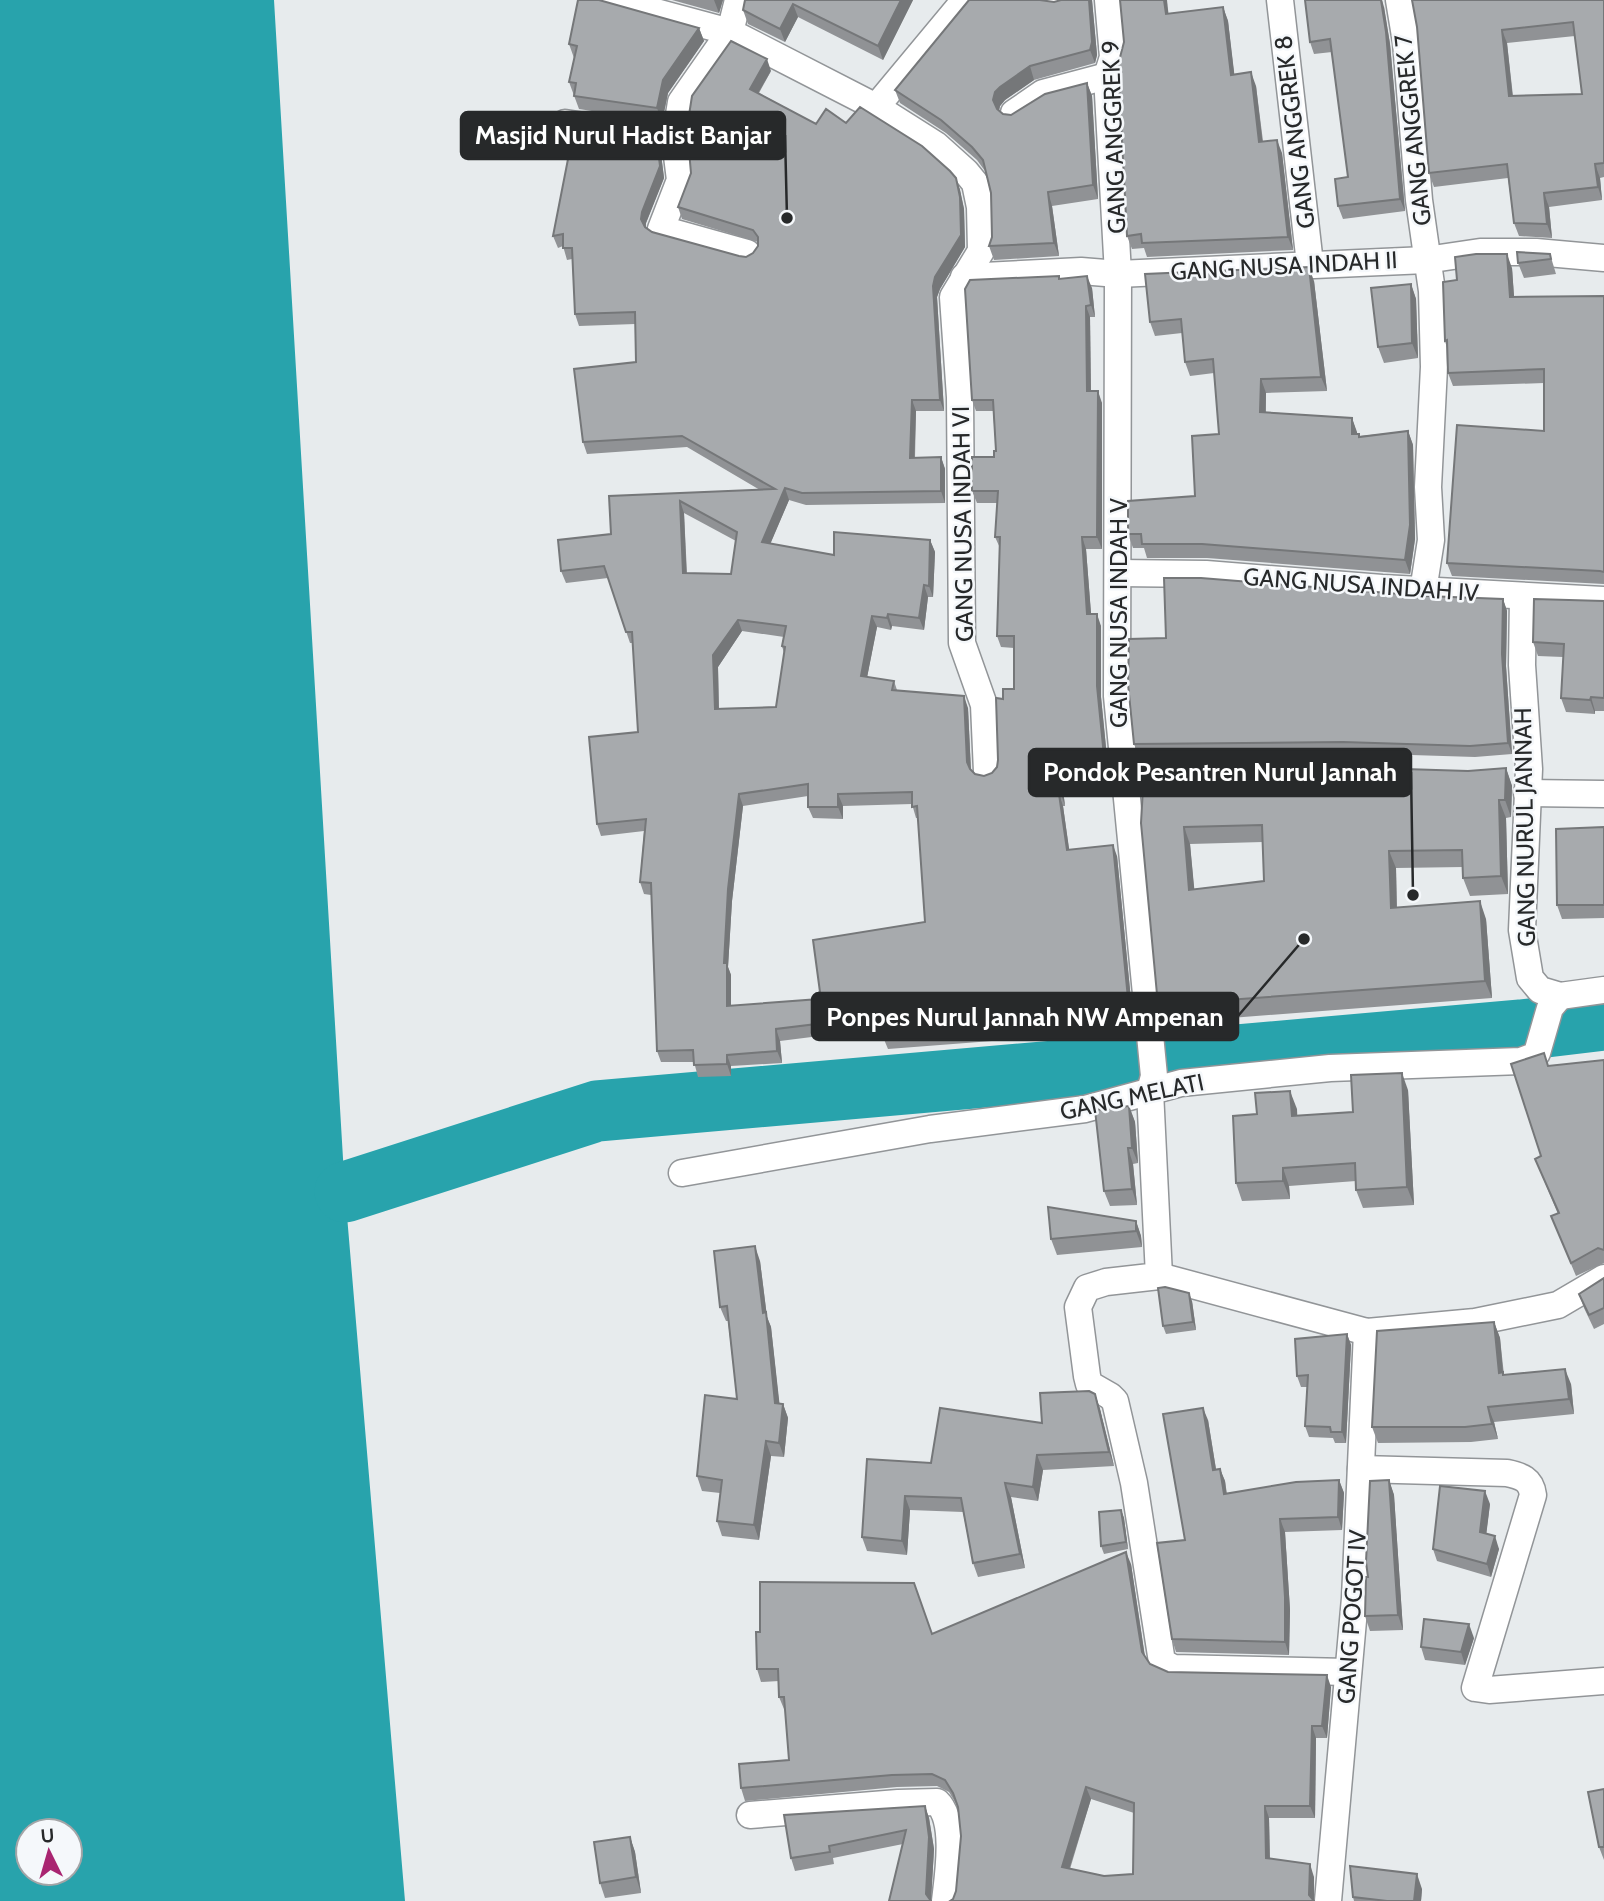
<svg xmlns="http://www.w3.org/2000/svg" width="1604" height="1901" viewBox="0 0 1604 1901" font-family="Cabin,sans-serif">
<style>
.water{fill:#28a3ac;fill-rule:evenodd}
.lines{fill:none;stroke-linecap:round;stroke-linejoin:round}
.river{stroke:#28a3ac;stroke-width:61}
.street-casing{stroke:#929598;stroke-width:29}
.street{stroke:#fff;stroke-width:26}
.wall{fill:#909295;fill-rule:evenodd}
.shaded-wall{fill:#757779}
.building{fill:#a7aaad;stroke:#757779;stroke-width:2;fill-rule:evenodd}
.labels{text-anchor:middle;stroke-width:5;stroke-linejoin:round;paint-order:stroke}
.street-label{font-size:24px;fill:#27292a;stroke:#f5f8fb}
.leader{fill:none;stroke:#27292a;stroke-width:2.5}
.callout-dot{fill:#27292a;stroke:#f5f8fb;stroke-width:2.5}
.callout{fill:#27292a;stroke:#27292a;stroke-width:2.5}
.callout-label{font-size:26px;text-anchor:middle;font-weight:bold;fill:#fff}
</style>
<rect width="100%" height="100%" fill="#e7ebed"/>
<path class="water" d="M 0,0 L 274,0 L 345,1192 L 405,1901 L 0,1901 ZM 28,1831 L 70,1831 L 70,1873 L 28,1873 Z"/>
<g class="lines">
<path class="river" d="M 345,1192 L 597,1111 L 1521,1030 L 1604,1020"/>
<g class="street-casing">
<g id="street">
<path d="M 611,0 L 730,32 L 876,107 L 965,0"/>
<path d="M 738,0 L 730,32 L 681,102 L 675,140 L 680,180 L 661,229 L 747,253"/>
<path d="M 1052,0 L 1058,0"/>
<path d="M 1108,0 L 1113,57 L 1107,76 L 1118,274 L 1117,696 L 1154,1076 L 1150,1091 L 1159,1276 L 1106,1282 L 1087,1288 L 1078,1307 L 1087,1376 L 1089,1384 L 1110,1396 L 1115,1401 L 1134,1483 L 1162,1662 L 1173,1668 L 1348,1672"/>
<path d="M 1280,0 L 1310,264"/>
<path d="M 1399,0 L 1406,42 L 1419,200 L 1432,291 L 1434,367 L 1428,487 L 1431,540 L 1423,591"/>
<path d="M 876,107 L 936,145 L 966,172 L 975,183 L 980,207 L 981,251 L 953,297 L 960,397 L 962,643 L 984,705 L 987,772"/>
<path d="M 1014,113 L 1043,93 L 1107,76"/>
<path d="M 565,123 L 675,140"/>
<path d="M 964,277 L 1081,271 L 1118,274 L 1426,260 L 1480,252 L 1536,252 L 1604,258"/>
<path d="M 1118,573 L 1206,574 L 1382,588 L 1604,600"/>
<path d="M 1523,597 L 1522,665 L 1529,769 L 1522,930 L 1530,978 L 1540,990 L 1560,996 L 1604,990"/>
<path d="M 1527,793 L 1604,794"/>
<path d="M 682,1173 L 930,1129 L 1085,1109 L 1181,1083 L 1330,1068 L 1521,1061 L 1532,1057 L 1537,1053 L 1550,1008 L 1560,996"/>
<path d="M 1159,1276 L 1367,1332 L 1475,1322 L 1558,1305 L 1604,1278"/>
<path d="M 1361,1469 L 1507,1473 C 1521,1476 1531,1479 1533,1495 L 1475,1688 L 1489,1690 L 1604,1681"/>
<path d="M 750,1815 L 898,1803 L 937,1802 C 957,1821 948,1875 945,1901"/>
<path d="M 1328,1901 L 1355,1598 L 1367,1332"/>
</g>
</g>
<use href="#street" class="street"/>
</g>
<g class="wall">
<path d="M 672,0 L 723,0 L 719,13 Z"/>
<path d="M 745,0 L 913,0 L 883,60 L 798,17 L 785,42 L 748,24 L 743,10 Z"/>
<path d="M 1092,0 L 1097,55 L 1095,63 L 1034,80 L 1005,100 L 1000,106 L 999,111 L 1003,114 L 1011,115 L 1087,83 L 1092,96 L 1098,199 L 1052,206 L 1059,256 L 994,260 L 989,246 L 992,237 L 991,193 L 985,171 L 977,160 L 946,133 L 900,103 L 895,90 L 1054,2 Z"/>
<path d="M 1604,0 L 1604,177 L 1600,178 L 1602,200 L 1549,207 L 1552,238 L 1519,236 L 1514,223 L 1508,178 L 1434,187 L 1429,173 L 1417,27 ZM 1575,36 L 1582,94 L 1513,96 L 1507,43 Z"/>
<path d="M 601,1 L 699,28 L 704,41 L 668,93 L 662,122 L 579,109 L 569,82 L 574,58 L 569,44 Z"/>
<path d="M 1223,7 L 1228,21 L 1234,74 L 1256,86 L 1263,141 L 1282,153 L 1293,250 L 1147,257 L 1144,248 L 1132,249 L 1127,236 L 1124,42 L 1169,14 Z"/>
<path d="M 1384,7 L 1390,44 L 1405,211 L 1343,219 L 1338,206 L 1348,177 L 1332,52 L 1314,54 L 1310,42 Z"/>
<path d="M 771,71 L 759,93 L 816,124 L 846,123 L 956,178 L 960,190 L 964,209 L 965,247 L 940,289 L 937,297 L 944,411 L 916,411 L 915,458 L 941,457 L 945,469 L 945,503 L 806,505 L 789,500 L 770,544 L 834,555 L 930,540 L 935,552 L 933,597 L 928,597 L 924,630 L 892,626 L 891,630 L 877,627 L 867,677 L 894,681 L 897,690 L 968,708 L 971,770 L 975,774 L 984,776 L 992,773 L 997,767 L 1003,699 L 1014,689 L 1014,648 L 1001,647 L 997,636 L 1000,548 L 995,537 L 997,503 L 977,503 L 972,491 L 994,457 L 996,451 L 993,411 L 976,411 L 972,400 L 1059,276 L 1060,279 L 1092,288 L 1095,317 L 1090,317 L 1091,391 L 1102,403 L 1102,549 L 1086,549 L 1091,614 L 1101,626 L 1101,697 L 1110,788 L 1063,790 L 1065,806 L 1063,806 L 1069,850 L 1117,856 L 1134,1031 L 1099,1037 L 1098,1033 L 888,1049 L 883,1037 L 883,1028 L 780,1041 L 782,1063 L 731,1066 L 731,1076 L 698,1077 L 694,1062 L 661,1062 L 657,1051 L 651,895 L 644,894 L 640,882 L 644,831 L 601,836 L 597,824 L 638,732 L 633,643 L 630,643 L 608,578 L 566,583 L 561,571 L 611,534 L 609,496 L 760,490 L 687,447 L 587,454 L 583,442 L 636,362 L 635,324 L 579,326 L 575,314 L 572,259 L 567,260 L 563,246 L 558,248 L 553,236 L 568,163 L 564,153 L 661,154 L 664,178 L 646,223 L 646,228 L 652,232 L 739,256 L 746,257 L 753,253 L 758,246 L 758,242 L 682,219 L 678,207 L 691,173 ZM 684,513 L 736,541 L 731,574 L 687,573 ZM 742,631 L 784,637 L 782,646 L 784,653 L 776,707 L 719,708 L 718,667 ZM 808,796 L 808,807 L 813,818 L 843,819 L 843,806 L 912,804 L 916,818 L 918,818 L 925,922 L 820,992 L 819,999 L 731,1006 L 731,975 L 728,967 L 732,901 L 743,806 Z"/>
<path d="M 1550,254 L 1556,274 L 1524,278 L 1518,263 Z"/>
<path d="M 1512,268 L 1514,297 L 1604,296 L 1604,584 L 1452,576 L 1447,563 L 1544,431 L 1544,383 L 1453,386 L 1448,373 L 1447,348 L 1445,341 L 1457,280 Z"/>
<path d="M 1314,281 L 1327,391 L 1266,393 L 1266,412 L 1352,418 L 1357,434 L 1360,436 L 1408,431 L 1413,445 L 1415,539 L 1410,574 L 1207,558 L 1147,558 L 1144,548 L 1133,548 L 1128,534 L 1195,496 L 1219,434 L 1214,373 L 1190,376 L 1185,362 L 1182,333 L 1155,336 L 1150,322 Z"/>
<path d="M 1411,284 L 1416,299 L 1418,358 L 1384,363 L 1378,347 Z"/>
<path d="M 1426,596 L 1503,599 L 1507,611 L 1506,666 L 1512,754 L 1475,757 L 1348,753 L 1139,756 L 1134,744 L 1166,638 Z"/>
<path d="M 1604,601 L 1604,711 L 1595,711 L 1595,714 L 1566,712 L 1561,698 L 1563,657 L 1538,656 L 1533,642 Z"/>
<path d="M 1506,768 L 1512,786 L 1511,817 L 1506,818 L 1508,894 L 1470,896 L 1463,878 L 1463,867 L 1396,868 L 1397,908 L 1486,919 L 1492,998 L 1165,1023 L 1158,1005 L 1141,823 L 1468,771 ZM 1263,842 L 1264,881 L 1194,889 L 1190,844 Z"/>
<path d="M 1604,827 L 1604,918 L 1562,919 L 1557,905 Z"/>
<path d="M 1544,1053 L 1548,1066 L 1604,1060 L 1604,1263 L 1576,1276 L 1551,1216 L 1558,1214 L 1535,1159 L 1541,1156 Z"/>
<path d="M 1408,1090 L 1414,1205 L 1363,1208 L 1356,1190 L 1356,1181 L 1289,1186 L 1290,1199 L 1242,1201 L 1236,1183 L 1257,1114 L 1297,1109 L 1297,1116 L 1353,1112 Z"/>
<path d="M 1129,1106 L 1135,1122 L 1138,1163 L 1133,1164 L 1137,1205 L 1110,1206 L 1104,1191 Z"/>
<path d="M 1136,1221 L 1141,1236 L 1142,1247 L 1057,1255 L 1051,1239 Z"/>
<path d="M 760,1261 L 767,1317 L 771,1327 L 779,1403 L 783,1404 L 788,1418 L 784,1457 L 771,1456 L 759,1540 L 722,1536 L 717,1521 L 720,1493 L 702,1491 L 697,1476 L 737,1399 L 728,1321 L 726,1321 L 720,1307 Z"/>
<path d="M 1604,1278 L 1604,1324 L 1594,1329 L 1584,1308 L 1579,1294 Z"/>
<path d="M 1192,1301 L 1196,1330 L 1166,1334 L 1163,1326 Z"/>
<path d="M 1494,1322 L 1500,1338 L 1504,1375 L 1571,1384 L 1574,1414 L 1494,1422 L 1498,1439 L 1471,1442 L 1378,1443 L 1372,1427 Z"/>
<path d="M 1347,1334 L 1351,1345 L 1346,1443 L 1335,1443 L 1333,1438 L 1309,1437 L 1305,1426 L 1307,1387 L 1301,1387 L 1297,1376 Z"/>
<path d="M 1095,1394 L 1100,1409 L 1114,1466 L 1043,1470 L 1038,1501 L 1011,1497 L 1025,1568 L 978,1577 L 973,1563 L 963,1512 L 910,1510 L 907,1555 L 867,1551 L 862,1537 L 931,1463 L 1042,1423 Z"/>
<path d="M 1208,1420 L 1216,1469 L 1220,1469 L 1225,1481 L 1227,1494 L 1339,1480 L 1344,1493 L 1342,1530 L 1285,1532 L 1290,1610 L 1289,1655 L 1176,1652 L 1172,1639 L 1185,1540 Z"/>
<path d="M 1389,1480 L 1394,1495 L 1403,1630 L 1370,1631 L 1365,1616 L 1368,1577 Z"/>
<path d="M 1490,1504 L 1486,1534 L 1499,1549 L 1491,1577 L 1437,1561 L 1433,1549 Z"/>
<path d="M 1121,1510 L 1124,1518 L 1128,1549 L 1104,1554 L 1101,1546 Z"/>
<path d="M 1131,1564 L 1145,1657 L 1150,1664 L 1168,1672 L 1331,1687 L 1327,1738 L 1316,1738 L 1315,1818 L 1269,1818 L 1270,1859 L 1314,1877 L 1314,1901 L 953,1899 L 956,1891 L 961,1836 L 958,1807 L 949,1792 L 937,1786 L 897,1787 L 745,1801 L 741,1788 L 789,1760 L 785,1709 L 784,1709 L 779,1697 L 779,1681 L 761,1682 L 757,1669 L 932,1634 ZM 1091,1799 L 1134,1813 L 1133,1874 L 1104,1876 L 1070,1869 Z"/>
<path d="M 1474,1638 L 1465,1665 L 1425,1660 L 1421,1647 Z"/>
<path d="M 1604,1789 L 1604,1860 L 1599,1847 Z"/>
<path d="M 925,1806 L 929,1818 L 934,1849 L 931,1900 L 903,1844 L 833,1858 L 834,1864 L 795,1871 L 791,1858 Z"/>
<path d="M 630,1837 L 635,1852 L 641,1893 L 605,1898 L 600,1883 Z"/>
<path d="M 1422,1889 L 1421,1901 L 1354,1901 L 1353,1897 Z"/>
</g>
<g class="shaded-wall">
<path d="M 714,0 L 723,0 L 719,13 Z"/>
<path d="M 901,0 L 913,0 L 883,60 L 878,46 Z"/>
<path d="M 1089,0 L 1092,0 L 1097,55 L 1095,63 L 1090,50 Z"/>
<path d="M 1164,0 L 1167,0 L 1170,28 L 1166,14 Z"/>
<path d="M 1381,0 L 1382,0 L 1384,7 L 1390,44 L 1405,211 L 1400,199 Z"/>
<path d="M 793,4 L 798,17 L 785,42 L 780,29 Z"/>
<path d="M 1223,7 L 1228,21 L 1236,88 L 1231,75 Z"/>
<path d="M 699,28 L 704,41 L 668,93 L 662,122 L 657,108 L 663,80 Z"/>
<path d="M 1502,30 L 1507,43 L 1514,110 L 1509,96 Z"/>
<path d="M 767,59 L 771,71 L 754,100 L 750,89 Z"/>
<path d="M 1030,66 L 1034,80 L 1005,100 L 1000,106 L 998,114 L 993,100 L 995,92 L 1000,87 Z"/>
<path d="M 1251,72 L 1256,86 L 1264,155 L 1259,142 Z"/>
<path d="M 1087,83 L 1092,96 L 1098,199 L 1093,185 Z"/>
<path d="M 1277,140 L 1282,153 L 1293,250 L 1288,237 Z"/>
<path d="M 657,142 L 661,154 L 664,178 L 646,223 L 645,231 L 641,219 L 642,212 Z"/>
<path d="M 1595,164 L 1600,178 L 1602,200 L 1598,187 Z"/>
<path d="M 956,178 L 960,190 L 964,209 L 965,247 L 940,289 L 937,297 L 944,411 L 940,400 L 933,286 Z"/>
<path d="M 1048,192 L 1052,206 L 1059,256 L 1054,243 Z"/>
<path d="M 1544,193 L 1549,207 L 1552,238 L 1547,224 Z"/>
<path d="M 1507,254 L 1512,268 L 1515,310 L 1510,297 Z"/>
<path d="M 1309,267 L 1314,281 L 1327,391 L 1321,377 Z"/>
<path d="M 1087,276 L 1092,288 L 1095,317 L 1091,305 Z"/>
<path d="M 1411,284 L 1416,299 L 1418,358 L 1412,343 Z"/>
<path d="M 1086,306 L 1090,317 L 1091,403 L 1087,391 Z"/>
<path d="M 1261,379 L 1266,393 L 1265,426 L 1260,412 Z"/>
<path d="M 1098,391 L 1102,403 L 1102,549 L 1097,537 Z"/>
<path d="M 912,400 L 916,411 L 914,469 L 910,458 Z"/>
<path d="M 1352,418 L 1357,432 L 1357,448 L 1352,434 Z"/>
<path d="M 1408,431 L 1413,445 L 1415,539 L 1410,574 L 1405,560 Z"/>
<path d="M 941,457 L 945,469 L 945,503 L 941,491 Z"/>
<path d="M 785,488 L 789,500 L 766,554 L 762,542 Z"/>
<path d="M 680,501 L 684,513 L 687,585 L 683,573 Z"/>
<path d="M 1082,537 L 1086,549 L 1092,626 L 1087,614 Z"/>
<path d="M 930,540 L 935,552 L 933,597 L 929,586 Z"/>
<path d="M 924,585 L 928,597 L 924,630 L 919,618 Z"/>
<path d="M 1503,599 L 1507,611 L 1506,666 L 1512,754 L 1508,743 L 1502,654 Z"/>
<path d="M 888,614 L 892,626 L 891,630 L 887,618 Z"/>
<path d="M 1097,614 L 1101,626 L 1101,697 L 1110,788 L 1106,776 L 1097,686 Z"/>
<path d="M 872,616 L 877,627 L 865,688 L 861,676 Z"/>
<path d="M 738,620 L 742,631 L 718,667 L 719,720 L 715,709 L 713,655 Z"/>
<path d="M 964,696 L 968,708 L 971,773 L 967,762 Z"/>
<path d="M 1591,697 L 1595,711 L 1595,714 L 1590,700 Z"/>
<path d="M 1506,768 L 1512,786 L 1511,817 L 1505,800 Z"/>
<path d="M 1059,778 L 1063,790 L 1065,806 L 1061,794 Z"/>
<path d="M 739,794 L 743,806 L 732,901 L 728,967 L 731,975 L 731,1018 L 727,1006 L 724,963 L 728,889 Z"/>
<path d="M 838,794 L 843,806 L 843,819 L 838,807 Z"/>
<path d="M 1059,794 L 1063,806 L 1071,862 L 1067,850 Z"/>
<path d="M 1499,800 L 1506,818 L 1508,894 L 1501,876 Z"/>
<path d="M 1184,827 L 1190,844 L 1196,907 L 1189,890 Z"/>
<path d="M 1113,845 L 1117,856 L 1134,1031 L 1130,1019 Z"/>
<path d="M 1389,851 L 1396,868 L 1397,926 L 1391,908 Z"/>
<path d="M 1480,901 L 1486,919 L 1492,998 L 1485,981 Z"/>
<path d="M 776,1029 L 780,1041 L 782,1063 L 777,1051 Z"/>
<path d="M 727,1055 L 731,1066 L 731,1076 L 727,1064 Z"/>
<path d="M 1402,1073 L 1408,1090 L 1414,1205 L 1407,1187 Z"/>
<path d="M 1290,1091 L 1297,1109 L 1298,1134 L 1292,1116 Z"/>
<path d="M 1129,1106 L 1135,1122 L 1138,1163 L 1132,1148 Z"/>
<path d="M 1128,1148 L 1133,1164 L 1137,1205 L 1132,1189 Z"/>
<path d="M 1283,1168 L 1289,1186 L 1290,1199 L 1283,1181 Z"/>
<path d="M 1136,1221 L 1141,1236 L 1142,1247 L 1136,1231 Z"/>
<path d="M 755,1246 L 760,1261 L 767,1317 L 771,1327 L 781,1417 L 775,1403 Z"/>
<path d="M 1189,1293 L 1192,1301 L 1196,1330 L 1193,1322 Z"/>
<path d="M 1494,1322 L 1500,1338 L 1503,1373 L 1508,1387 L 1499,1373 Z"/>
<path d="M 1347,1334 L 1351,1345 L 1346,1443 L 1342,1432 Z"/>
<path d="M 1565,1369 L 1571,1384 L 1574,1414 L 1569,1399 Z"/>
<path d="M 1095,1394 L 1100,1409 L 1114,1466 L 1109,1452 Z"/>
<path d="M 783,1404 L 788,1418 L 784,1457 L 779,1443 Z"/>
<path d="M 1488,1407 L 1494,1422 L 1498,1439 L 1492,1424 Z"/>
<path d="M 1203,1408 L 1208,1420 L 1218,1482 L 1213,1470 Z"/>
<path d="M 766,1441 L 771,1456 L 759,1540 L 754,1525 Z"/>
<path d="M 1037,1455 L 1043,1470 L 1038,1501 L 1033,1487 Z"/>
<path d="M 1220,1469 L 1225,1481 L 1228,1507 L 1224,1494 Z"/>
<path d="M 1339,1480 L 1344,1493 L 1342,1530 L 1338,1517 Z"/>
<path d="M 1389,1480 L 1394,1495 L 1403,1630 L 1398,1615 Z"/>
<path d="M 1005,1483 L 1011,1497 L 1025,1568 L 1020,1554 Z"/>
<path d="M 1485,1491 L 1490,1504 L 1485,1545 L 1480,1532 Z"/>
<path d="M 905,1496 L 910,1510 L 907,1555 L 902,1541 Z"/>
<path d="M 1121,1510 L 1124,1518 L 1128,1549 L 1126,1542 Z"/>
<path d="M 1280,1519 L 1285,1532 L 1290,1610 L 1289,1655 L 1285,1642 Z"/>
<path d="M 1495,1536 L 1499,1549 L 1491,1577 L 1487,1564 Z"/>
<path d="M 1126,1552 L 1131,1564 L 1146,1664 L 1142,1652 Z"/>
<path d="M 1469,1624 L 1474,1638 L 1465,1665 L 1461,1652 Z"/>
<path d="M 1327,1675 L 1331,1687 L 1327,1738 L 1322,1726 Z"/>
<path d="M 1312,1726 L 1316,1738 L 1315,1818 L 1310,1806 Z"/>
<path d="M 1086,1787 L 1091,1799 L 1066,1879 L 1062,1867 Z"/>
<path d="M 925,1806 L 929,1818 L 934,1849 L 931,1901 L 926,1894 Z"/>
<path d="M 1265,1806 L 1269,1818 L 1270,1870 L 1266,1858 Z"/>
<path d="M 630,1837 L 635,1852 L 641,1893 L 636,1877 Z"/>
<path d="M 1310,1864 L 1314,1877 L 1314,1901 L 1309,1895 Z"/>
<path d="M 1417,1874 L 1422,1889 L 1421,1901 L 1414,1901 Z"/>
</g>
<g class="building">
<path d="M 578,0 L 599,0 L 699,28 L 663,80 L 657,108 L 574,96 L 576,83 L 569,82 L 577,46 L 569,44 Z"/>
<path d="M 745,0 L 901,0 L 878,46 L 793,4 L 780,29 L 743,10 Z"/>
<path d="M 969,0 L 1040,0 L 1054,2 L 1061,0 L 1089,0 L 1092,42 L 1090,50 L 1030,66 L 1000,87 L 995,92 L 993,100 L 997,109 L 1003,114 L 1011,115 L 1045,94 L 1087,83 L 1093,185 L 1048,192 L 1054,243 L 989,246 L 992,237 L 991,193 L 983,160 L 972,147 L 941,120 L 895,90 Z"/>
<path d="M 1120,0 L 1164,0 L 1166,14 L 1223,7 L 1231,75 L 1251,72 L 1259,142 L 1277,140 L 1288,237 L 1142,243 L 1141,234 L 1127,236 L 1118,65 L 1124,42 Z"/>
<path d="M 1305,0 L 1381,0 L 1386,32 L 1400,199 L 1338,206 L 1335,179 L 1348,177 L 1330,39 L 1310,42 Z"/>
<path d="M 1412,0 L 1604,0 L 1604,163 L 1595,164 L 1598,187 L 1544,193 L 1547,224 L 1514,223 L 1507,164 L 1429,173 L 1417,27 ZM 1573,22 L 1582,94 L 1509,96 L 1502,30 Z"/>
<path d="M 731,41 L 767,59 L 750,89 L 816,124 L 826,109 L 846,123 L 860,107 L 922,146 L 950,171 L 956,178 L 960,197 L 961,235 L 935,277 L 933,286 L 940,400 L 912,400 L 910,458 L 941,457 L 941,491 L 802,493 L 785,488 L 762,542 L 834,555 L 834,532 L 930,540 L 929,586 L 924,585 L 919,618 L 888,614 L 887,618 L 872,616 L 861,676 L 894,681 L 892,690 L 964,696 L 967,762 L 970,769 L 975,774 L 984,776 L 992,773 L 997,767 L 998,760 L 996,698 L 1003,699 L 1003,689 L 1014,689 L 1014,636 L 997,636 L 1000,537 L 995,537 L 998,491 L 972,491 L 972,457 L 994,457 L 994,451 L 996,451 L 993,400 L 972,400 L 965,289 L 970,280 L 1059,276 L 1059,279 L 1087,276 L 1091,305 L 1086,306 L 1087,391 L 1098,391 L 1097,537 L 1082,537 L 1087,614 L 1097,614 L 1097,686 L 1106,776 L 1059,778 L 1061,794 L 1059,794 L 1067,850 L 1113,845 L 1130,1019 L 1095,1025 L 1094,1021 L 883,1037 L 882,1016 L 776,1029 L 777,1051 L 727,1055 L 727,1064 L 694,1065 L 693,1050 L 657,1051 L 651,883 L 640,882 L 646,819 L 597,824 L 589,737 L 638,732 L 632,632 L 626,632 L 604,566 L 561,571 L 558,540 L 611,534 L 609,496 L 775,489 L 682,436 L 583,442 L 574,369 L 636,362 L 635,312 L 575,314 L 572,248 L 563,248 L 563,234 L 553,236 L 569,154 L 564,153 L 569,128 L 657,142 L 660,166 L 642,212 L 641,219 L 645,227 L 652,232 L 739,256 L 746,257 L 753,253 L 758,246 L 758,237 L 753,230 L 678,207 L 691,173 L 687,128 L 692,96 ZM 680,501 L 737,532 L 731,574 L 683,573 ZM 738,620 L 786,626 L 782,646 L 785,647 L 776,707 L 715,709 L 713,655 ZM 808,784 L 808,807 L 838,807 L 838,794 L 912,792 L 912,807 L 917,806 L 925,922 L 813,940 L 820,992 L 818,993 L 819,999 L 727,1006 L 727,963 L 724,963 L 728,889 L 739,794 Z"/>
<path d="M 1517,252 L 1550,254 L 1551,259 L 1518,263 Z"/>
<path d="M 1476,254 L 1507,254 L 1510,297 L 1604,296 L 1604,572 L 1600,571 L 1447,563 L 1457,425 L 1544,431 L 1544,369 L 1448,373 L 1447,340 L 1445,341 L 1443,282 L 1457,280 L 1455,257 Z"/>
<path d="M 1309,267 L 1321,377 L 1261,379 L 1260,412 L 1352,418 L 1352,434 L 1359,434 L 1359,437 L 1408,431 L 1410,525 L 1405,560 L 1202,544 L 1142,544 L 1141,534 L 1128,534 L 1128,501 L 1195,496 L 1192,436 L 1219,434 L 1213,359 L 1185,362 L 1181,319 L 1150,322 L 1145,274 Z"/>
<path d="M 1411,284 L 1412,343 L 1378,347 L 1371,288 Z"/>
<path d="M 1164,578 L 1201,578 L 1426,596 L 1503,599 L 1502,654 L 1508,743 L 1470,746 L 1343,742 L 1134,744 L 1128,684 L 1129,639 L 1166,638 Z"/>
<path d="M 1534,599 L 1604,601 L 1604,698 L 1591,697 L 1590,700 L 1561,698 L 1564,644 L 1533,642 Z"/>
<path d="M 1340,767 L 1468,771 L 1506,768 L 1505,800 L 1499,800 L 1501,876 L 1463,878 L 1462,850 L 1389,851 L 1391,908 L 1480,901 L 1485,981 L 1158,1005 L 1141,823 L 1144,770 ZM 1262,825 L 1264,881 L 1189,890 L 1184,827 Z"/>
<path d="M 1604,827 L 1604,905 L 1557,905 L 1556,829 Z"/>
<path d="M 1544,1053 L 1548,1066 L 1604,1060 L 1604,1250 L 1598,1248 L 1571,1263 L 1551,1216 L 1559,1213 L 1535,1159 L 1541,1156 L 1511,1064 Z"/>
<path d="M 1402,1073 L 1407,1187 L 1356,1190 L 1355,1163 L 1283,1168 L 1283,1181 L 1236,1183 L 1233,1116 L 1257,1114 L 1255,1093 L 1290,1091 L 1292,1116 L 1353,1112 L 1351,1075 Z"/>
<path d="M 1129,1106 L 1132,1148 L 1128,1148 L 1132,1189 L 1104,1191 L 1095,1110 Z"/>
<path d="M 1048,1207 L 1136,1221 L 1136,1231 L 1051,1239 Z"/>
<path d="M 755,1246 L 763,1313 L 766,1312 L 775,1403 L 783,1404 L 779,1443 L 766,1441 L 754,1525 L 717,1521 L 722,1480 L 697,1476 L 705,1395 L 737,1399 L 727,1306 L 720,1307 L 714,1251 Z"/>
<path d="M 1604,1278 L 1604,1308 L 1589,1315 L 1579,1294 Z"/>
<path d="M 1165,1287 L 1189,1293 L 1193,1322 L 1163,1326 L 1158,1288 Z"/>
<path d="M 1494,1322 L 1499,1373 L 1503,1372 L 1503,1375 L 1565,1369 L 1569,1399 L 1488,1407 L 1492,1424 L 1465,1427 L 1372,1427 L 1377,1331 Z"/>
<path d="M 1347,1334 L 1342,1432 L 1331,1432 L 1330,1427 L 1305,1426 L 1308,1375 L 1297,1376 L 1295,1339 Z"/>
<path d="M 1089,1391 L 1095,1394 L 1109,1452 L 1037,1455 L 1033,1487 L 1005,1483 L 1020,1554 L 973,1563 L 961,1498 L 905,1496 L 902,1541 L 862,1537 L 867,1459 L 931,1463 L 940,1408 L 1042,1423 L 1040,1393 Z"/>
<path d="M 1203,1408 L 1213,1470 L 1220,1469 L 1224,1494 L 1296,1482 L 1339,1480 L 1338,1517 L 1280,1519 L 1285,1597 L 1285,1642 L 1172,1639 L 1157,1543 L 1185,1540 L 1163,1414 Z"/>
<path d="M 1389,1480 L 1398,1615 L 1365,1616 L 1366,1577 L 1368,1577 L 1366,1562 L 1370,1481 Z"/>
<path d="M 1440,1486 L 1485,1491 L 1480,1532 L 1495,1536 L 1487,1564 L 1433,1549 Z"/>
<path d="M 1121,1510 L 1126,1542 L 1101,1546 L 1099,1512 Z"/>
<path d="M 1126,1552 L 1142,1652 L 1150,1664 L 1168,1672 L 1327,1675 L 1322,1726 L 1312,1726 L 1310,1806 L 1265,1806 L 1266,1858 L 1310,1864 L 1309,1895 L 1314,1901 L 950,1901 L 953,1899 L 956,1891 L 961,1836 L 958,1807 L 953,1793 L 945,1780 L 932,1774 L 892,1775 L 741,1788 L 739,1764 L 789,1760 L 784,1697 L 779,1697 L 778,1669 L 757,1669 L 756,1632 L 760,1632 L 760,1582 L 914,1583 L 932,1634 ZM 1086,1787 L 1134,1803 L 1133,1874 L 1104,1876 L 1062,1867 Z"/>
<path d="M 1424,1619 L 1469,1624 L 1461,1652 L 1421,1647 Z"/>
<path d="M 1604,1789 L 1604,1847 L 1599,1847 L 1588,1792 Z"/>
<path d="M 925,1806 L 929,1837 L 926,1894 L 931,1901 L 889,1901 L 906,1830 L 829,1846 L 830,1852 L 791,1858 L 784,1815 Z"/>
<path d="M 630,1837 L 636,1877 L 600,1883 L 594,1842 Z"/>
<path d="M 1350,1866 L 1417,1874 L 1414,1901 L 1387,1901 L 1353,1897 Z"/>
</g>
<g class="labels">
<g class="street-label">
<text transform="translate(1413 130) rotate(-96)" y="8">GANG ANGGREK 7</text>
<text transform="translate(1295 132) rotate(-97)" y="8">GANG ANGGREK 8</text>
<text transform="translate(1114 137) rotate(-92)" y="8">GANG ANGGREK 9</text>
<text transform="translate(1284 266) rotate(-3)" y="8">GANG NUSA INDAH II</text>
<text transform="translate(963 524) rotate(-91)" y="8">GANG NUSA INDAH VI</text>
<text transform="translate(1361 585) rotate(4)" y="8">GANG NUSA INDAH IV</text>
<text transform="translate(1119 613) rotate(-90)" y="8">GANG NUSA INDAH V</text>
<text transform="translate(1525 827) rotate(-91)" y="8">GANG NURUL JANNAH</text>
<text transform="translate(1132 1097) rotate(-12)" y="8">GANG MELATI</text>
<text transform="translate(1352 1617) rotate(-86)" y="8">GANG POGOT IV</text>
</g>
</g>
<path class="leader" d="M787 218L785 135M1413 895L1411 772M1304 939L1238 1016"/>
<g class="callout-dot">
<circle cx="787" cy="218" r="7"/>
<circle cx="1413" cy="895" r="7"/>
<circle cx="1304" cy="939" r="7"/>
</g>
<g class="callout">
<rect x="461" y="112" width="324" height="47" rx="7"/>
<rect x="1029" y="749" width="382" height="47" rx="7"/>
<rect x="812" y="993" width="426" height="47" rx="7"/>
</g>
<g class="callout-label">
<text x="623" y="144">Masjid Nurul Hadist Banjar</text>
<text x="1220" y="781">Pondok Pesantren Nurul Jannah</text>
<text x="1025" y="1026">Ponpes Nurul Jannah NW Ampenan</text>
</g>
<g transform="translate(49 1852) rotate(355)"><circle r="33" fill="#f5f8fb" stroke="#a3a5a7" stroke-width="2"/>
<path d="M0-5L12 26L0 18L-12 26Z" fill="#a92571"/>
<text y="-10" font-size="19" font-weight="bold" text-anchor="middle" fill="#27292a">U</text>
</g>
</svg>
